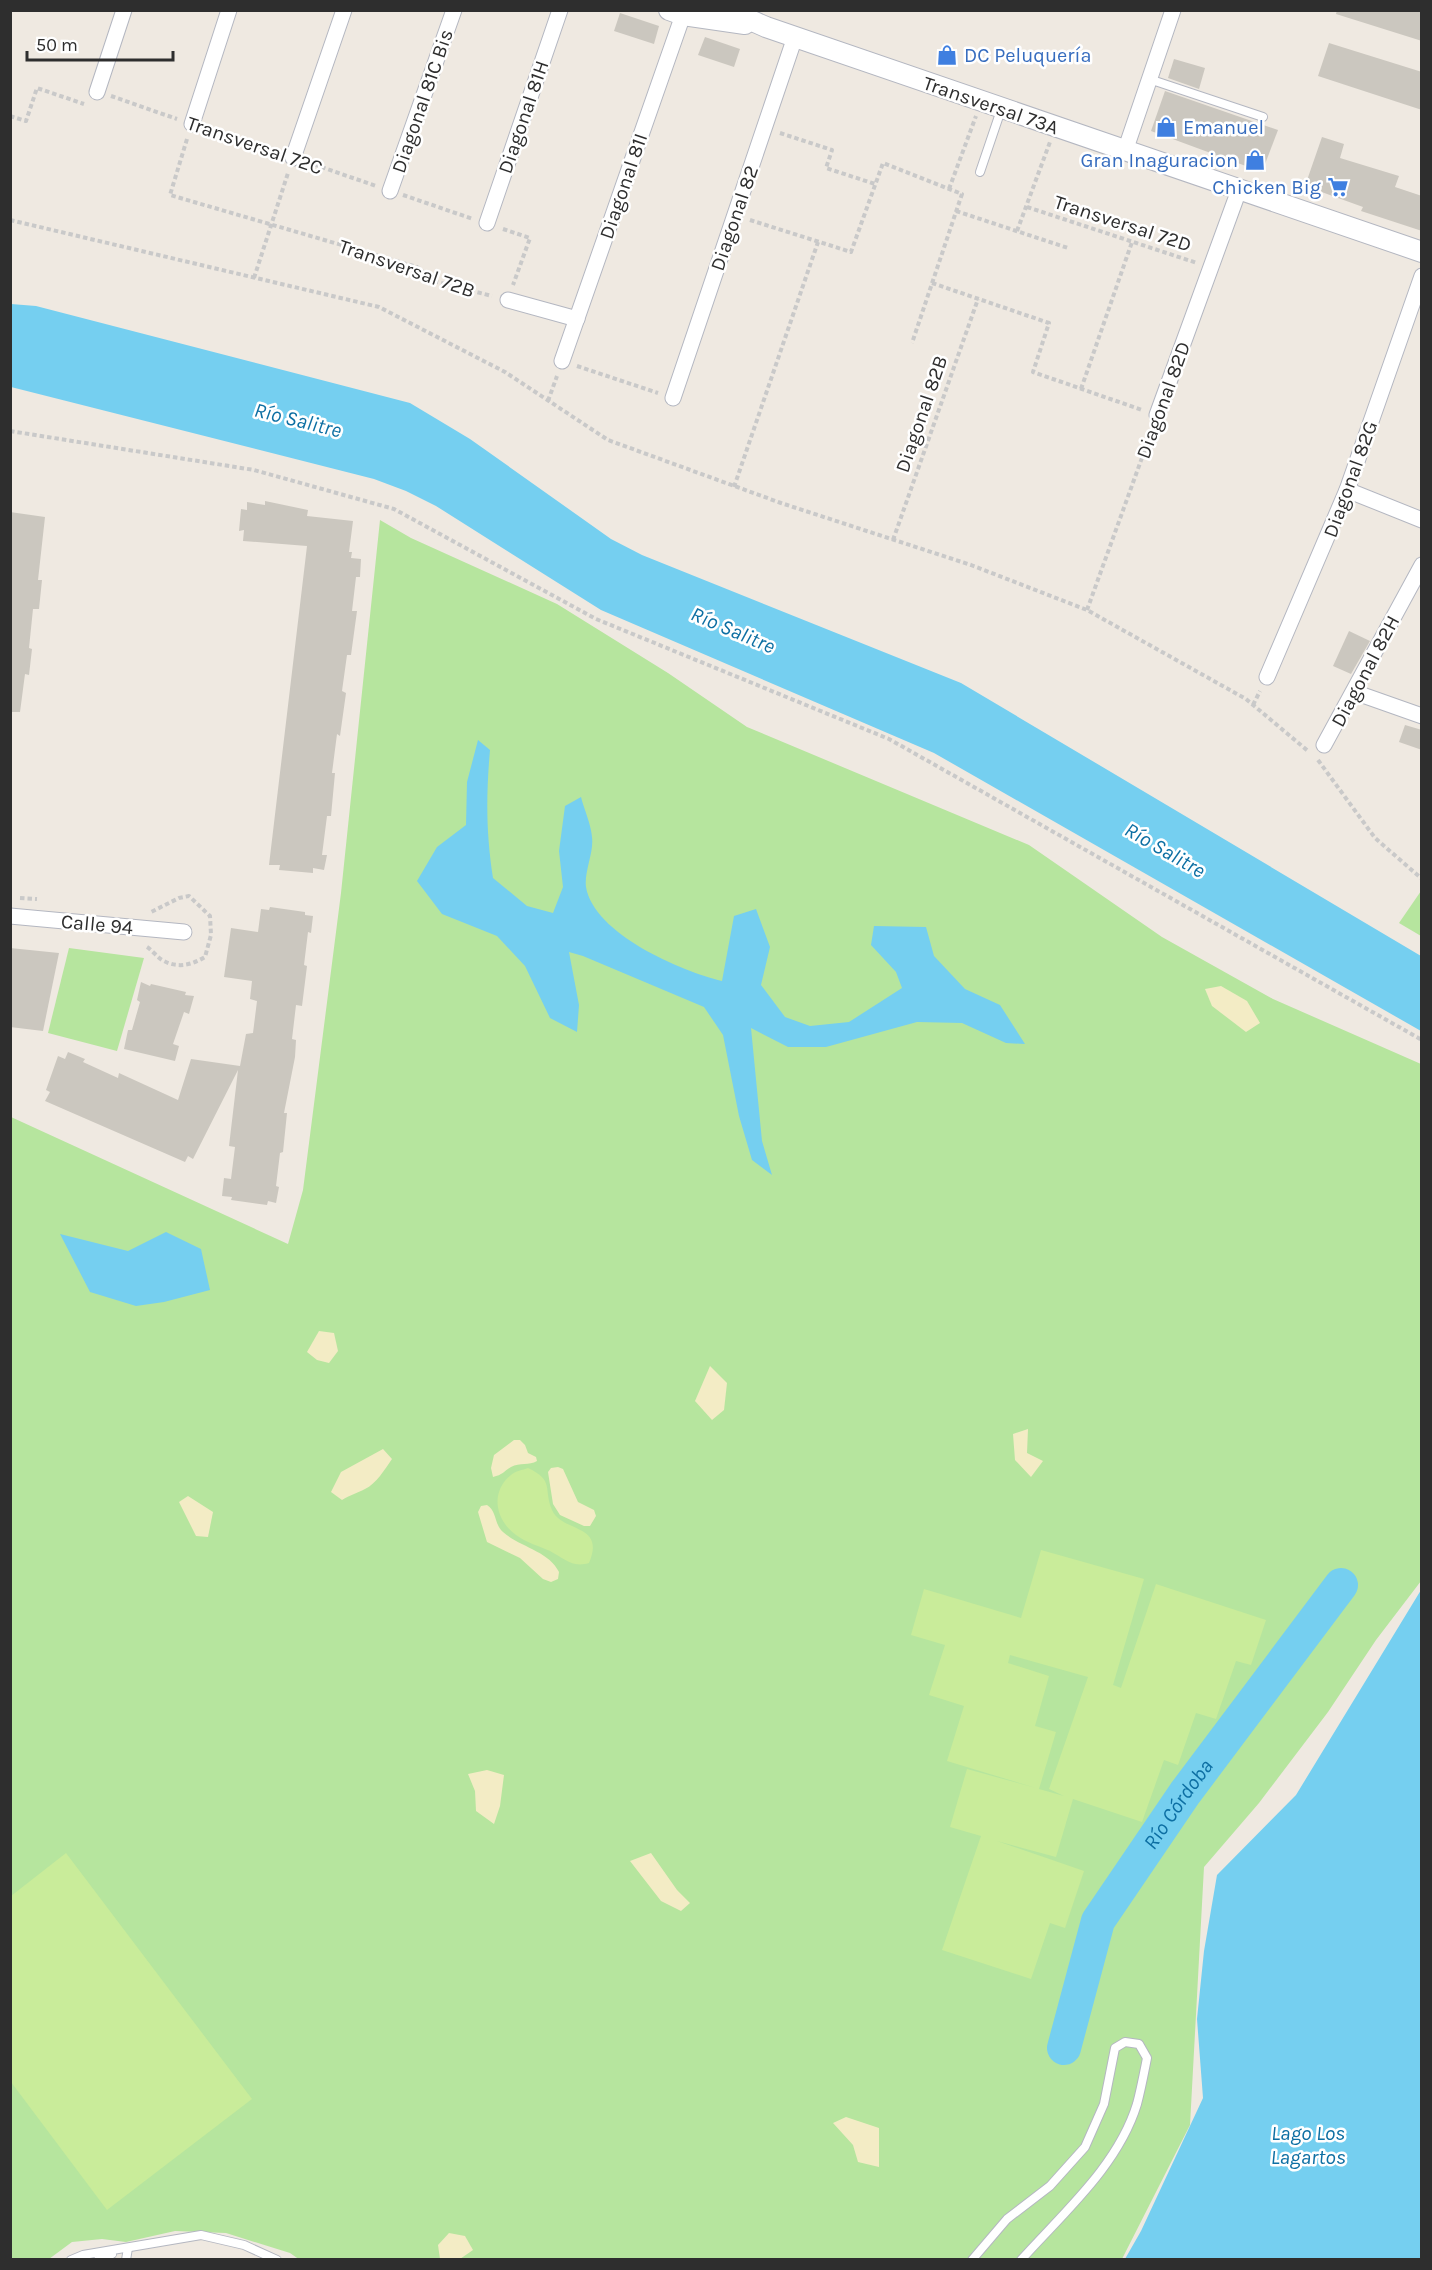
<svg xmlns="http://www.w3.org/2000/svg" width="1432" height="2270" viewBox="0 0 1432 2270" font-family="Karla,sans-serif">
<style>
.green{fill:#b6e59e}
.sand{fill:#f3ecc5}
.pitch{fill:#c9ec9a;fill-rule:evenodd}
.water{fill:#75cff0}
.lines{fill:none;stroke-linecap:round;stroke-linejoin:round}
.river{stroke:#75cff0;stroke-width:34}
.building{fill:#cbc7bf}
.service-casing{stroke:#b4b7c1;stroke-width:10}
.minor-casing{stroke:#b4b7c1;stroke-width:17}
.tertiary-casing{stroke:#b4b7c1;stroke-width:22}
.path{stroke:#c9c9c9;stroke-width:4;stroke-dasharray:4.5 3;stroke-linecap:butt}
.service{stroke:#fff;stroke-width:8}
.minor{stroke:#fff;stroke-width:15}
.tertiary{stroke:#fff;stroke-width:20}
.labels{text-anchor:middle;stroke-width:5;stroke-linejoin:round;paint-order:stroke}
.shop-label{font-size:20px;fill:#366cbe;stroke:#fff;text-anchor:start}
.street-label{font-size:20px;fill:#2e2e2e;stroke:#fff}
.water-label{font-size:21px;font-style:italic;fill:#0d6fa3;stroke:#fff}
</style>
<rect width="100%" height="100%" fill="#efe9e1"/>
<g class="green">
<path d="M 380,520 L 411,538 L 557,604 L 668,673 L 747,727 L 1029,845 L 1162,937 L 1273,999 L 1421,1064 L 1421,1581 L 1376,1640 L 1328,1712 L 1259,1803 L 1204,1867 L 1190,2125 L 1122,2259 L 300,2260 L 290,2253 L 226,2233 L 175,2231 L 126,2242 L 102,2239 L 72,2242 L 49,2259 L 11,2260 L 11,1117 L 288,1244 L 303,1190 L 341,893 Z"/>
<path d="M 1421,891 L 1421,936 L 1399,923 Z"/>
<path d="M 69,948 L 144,958 L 117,1051 L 48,1033 Z"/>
</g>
<g class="sand">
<path d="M 1221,986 L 1247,1001 L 1260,1023 L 1246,1032 L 1212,1006 L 1205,989 Z"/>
<path d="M 319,1331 L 334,1333 L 338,1351 L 329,1363 L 317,1360 L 307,1352 Z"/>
<path d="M 710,1366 L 727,1383 L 724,1410 L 712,1420 L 695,1401 Z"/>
<path d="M 1028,1429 L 1027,1453 L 1043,1461 L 1031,1477 L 1015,1460 L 1013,1434 Z"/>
<path d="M 514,1440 L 520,1440 L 525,1445 L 528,1453 L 536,1457 L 537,1461 C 529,1466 520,1462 511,1467 C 504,1471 503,1475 493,1477 L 491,1468 L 494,1455 Z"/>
<path d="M 383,1449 L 392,1459 C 385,1469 376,1484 365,1489 C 357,1493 350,1495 342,1500 L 331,1492 L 341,1472 Z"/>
<path d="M 558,1467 L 563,1469 L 578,1502 L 594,1510 L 596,1516 L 590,1526 L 584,1526 L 560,1515 L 553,1504 L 548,1472 L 551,1468 Z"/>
<path d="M 188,1496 L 213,1512 L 208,1537 L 196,1536 L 179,1502 Z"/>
<path d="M 487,1505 C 497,1511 494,1524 503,1532 C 520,1547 549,1551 559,1572 L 558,1579 L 551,1582 L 543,1579 L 520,1558 L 487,1542 L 478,1512 L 481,1506 Z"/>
<path d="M 487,1770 L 504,1775 L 500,1806 L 494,1824 L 476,1811 L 475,1791 L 468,1774 Z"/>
<path d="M 651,1853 L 677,1890 L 690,1903 L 681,1911 L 661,1901 L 630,1861 Z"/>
<path d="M 846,2117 L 879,2128 L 879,2167 L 858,2162 L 853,2145 L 833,2123 Z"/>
<path d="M 449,2233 L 465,2236 L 473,2250 L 460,2259 L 440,2259 L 438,2245 Z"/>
</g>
<g class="pitch">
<path d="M 528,1468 C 555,1481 543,1488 552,1510 C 562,1533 606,1523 589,1563 C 572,1568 565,1559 550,1551 C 539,1546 527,1543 516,1535 C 495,1520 490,1492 511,1475 C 515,1471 523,1470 528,1468 Z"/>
<path d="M 1041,1550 L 1144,1579 L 1113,1685 L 1108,1683 L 1121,1688 L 1156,1584 L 1266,1620 L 1251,1665 L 1236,1661 L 1216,1719 L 1196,1713 L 1178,1765 L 1164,1760 L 1142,1822 L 1073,1799 L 1056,1857 L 997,1841 L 1084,1871 L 1065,1928 L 1050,1923 L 1031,1979 L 942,1950 L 981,1836 L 950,1827 L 967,1769 L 1036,1788 L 947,1761 L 964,1706 L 929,1695 L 945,1645 L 911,1635 L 924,1589 L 1021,1618 ZM 1010,1655 L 1088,1677 L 1049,1789 L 1064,1796 L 1039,1789 L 1056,1732 L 1035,1726 L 1049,1676 L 1008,1663 Z"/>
<path d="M 66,1853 L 252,2099 L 107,2210 L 11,2082 L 11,1896 Z"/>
</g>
<g class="water">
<path d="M 11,304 L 36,306 L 410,403 L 470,439 L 611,539 L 642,555 L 961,683 L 1421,956 L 1421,1031 L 934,753 L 601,610 L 436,506 L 406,491 L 374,479 L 11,387 Z"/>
<path d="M 478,740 L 490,750 C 486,796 486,833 493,878 L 527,906 L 553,913 L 563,887 L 559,851 L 565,806 L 581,797 C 584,809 591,824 592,837 C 594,853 584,871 586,887 C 594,934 681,971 722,981 L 734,916 L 756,909 L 770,947 L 761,985 L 785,1017 L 810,1026 L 849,1022 L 902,988 L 896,972 L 871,945 L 874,926 L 926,927 L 934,956 L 965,989 L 1000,1005 L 1025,1044 L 1006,1043 L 962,1023 L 917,1022 L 826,1047 L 788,1047 L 751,1028 L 762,1141 L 772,1175 L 752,1160 L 739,1116 L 723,1035 L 704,1007 L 583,956 L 569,952 L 579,1005 L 577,1032 L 550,1018 L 525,966 L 497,936 L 442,914 L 417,881 L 437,847 L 466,825 L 467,782 Z"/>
<path d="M 166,1232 L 201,1249 L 210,1290 L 164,1302 L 136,1306 L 90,1292 L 60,1234 L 128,1251 Z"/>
<path d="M 1421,1590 L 1421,2259 L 1125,2259 L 1141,2231 L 1203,2098 L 1197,2019 L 1204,1951 L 1217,1875 L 1296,1795 Z"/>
</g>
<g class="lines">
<path class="river" id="s1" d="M 1064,2048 L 1098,1921 L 1185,1793 L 1341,1585"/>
</g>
<g class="building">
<path d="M 1337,10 L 1422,10 L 1422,41 L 1336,14 Z"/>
<path d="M 620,13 L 659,26 L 654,44 L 614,31 Z"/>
<path d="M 705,37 L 740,49 L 734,67 L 698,55 Z"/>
<path d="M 1329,43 L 1422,72 L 1422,110 L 1318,76 Z"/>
<path d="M 1174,59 L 1205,68 L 1199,89 L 1168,78 Z"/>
<path d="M 1165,91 L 1278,130 L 1262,172 L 1151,131 Z"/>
<path d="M 1322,137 L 1344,144 L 1340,158 L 1399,176 L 1395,187 L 1422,196 L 1422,231 L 1361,211 L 1363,207 L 1305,186 Z"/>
<path d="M 265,501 L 308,510 L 307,516 L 353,521 L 349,552 L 352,552 L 351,558 L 361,559 L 360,577 L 356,577 L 352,611 L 357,611 L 351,655 L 347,655 L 342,691 L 346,693 L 340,736 L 337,734 L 332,773 L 335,773 L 331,816 L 327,816 L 322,855 L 327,855 L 324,870 L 313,868 L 313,873 L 279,870 L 280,865 L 269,865 L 307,546 L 243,541 L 244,530 L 239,531 L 241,509 L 247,510 L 247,502 L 265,505 Z"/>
<path d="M 10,512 L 45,517 L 38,580 L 42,580 L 39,609 L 33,609 L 29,648 L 32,649 L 29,675 L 25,674 L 20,712 L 10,712 Z"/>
<path d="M 1349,631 L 1370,641 L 1351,674 L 1333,666 Z"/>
<path d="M 1405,725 L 1422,730 L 1422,750 L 1399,742 Z"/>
<path d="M 270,907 L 305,912 L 305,915 L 313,916 L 311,933 L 308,932 L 304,965 L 307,966 L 302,1006 L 296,1005 L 292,1039 L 296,1040 L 295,1057 L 284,1113 L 287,1113 L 283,1152 L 280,1153 L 276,1186 L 279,1187 L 276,1203 L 268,1201 L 267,1205 L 231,1200 L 232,1197 L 222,1196 L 224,1178 L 231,1179 L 235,1147 L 229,1146 L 238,1070 L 193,1159 L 188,1156 L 185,1162 L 45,1101 L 50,1092 L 46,1090 L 58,1056 L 65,1059 L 68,1052 L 85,1059 L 83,1062 L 118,1078 L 119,1073 L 178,1100 L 191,1059 L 240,1066 L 246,1034 L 253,1033 L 257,1001 L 250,999 L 252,981 L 224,977 L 231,928 L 258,932 L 261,909 L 269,910 Z"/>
<path d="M 10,948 L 59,953 L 43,1031 L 10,1027 Z"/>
<path d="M 141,982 L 150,986 L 151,984 L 186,992 L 185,995 L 194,996 L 189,1014 L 184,1012 L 173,1044 L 179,1046 L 175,1061 L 124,1049 L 128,1030 L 132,1030 L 140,1002 L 137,1000 Z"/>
</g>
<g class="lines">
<g class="service-casing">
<g id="service">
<path d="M 1149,79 L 1263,117"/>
<path d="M 980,172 L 1001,110"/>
<path d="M 71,2260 L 83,2255 L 201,2235 L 244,2245 L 277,2260"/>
<path d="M 98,2260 L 112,2254"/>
<path d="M 126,2260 L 128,2248"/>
<path d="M 972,2260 L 1007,2219 L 1050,2186 L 1085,2147 L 1104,2104 L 1115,2048 L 1125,2042 L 1139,2044 L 1147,2058 C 1144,2073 1141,2089 1137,2104 C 1118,2166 1063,2213 1021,2260"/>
</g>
</g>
<g class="minor-casing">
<g id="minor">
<path d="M 97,92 L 124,10"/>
<path d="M 192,124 L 229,10"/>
<path d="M 1125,151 L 1173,10"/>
<path d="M 293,158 L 344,10"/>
<path d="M 390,191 L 454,10"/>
<path d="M 487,223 L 560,10"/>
<path d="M 508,300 L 577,319"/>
<path d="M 562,361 L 683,15"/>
<path d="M 673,398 L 795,37"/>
<path d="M 1157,415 L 1239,190"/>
<path d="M 1347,490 L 1422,520"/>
<path d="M 1267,677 L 1347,490 L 1422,276"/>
<path d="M 1354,692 L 1422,716"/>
<path d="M 1324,745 L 1422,565"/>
<path d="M 10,916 L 184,932"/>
</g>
</g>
<g class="tertiary-casing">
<g id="tertiary">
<path d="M 669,10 L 683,15 L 745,24"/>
<path d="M 728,10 L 766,27 L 1422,252"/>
</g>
</g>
<g class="path">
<path d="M 111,96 L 177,119"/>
<path d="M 10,116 L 26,121 L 37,88 L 84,104"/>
<path d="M 207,129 L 280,153"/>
<path d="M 780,133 L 832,150 L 826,168 L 875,184"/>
<path d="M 187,139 L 170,195 L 417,267 L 437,282 L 492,296"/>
<path d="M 307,162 L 376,186"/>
<path d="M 949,189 L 976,116"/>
<path d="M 403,195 L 473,219"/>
<path d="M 1027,207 L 1197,263"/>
<path d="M 956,211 L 1068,248"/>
<path d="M 10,220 L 379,307 L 505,372 L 608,440 L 781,503 L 971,565 L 1087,610 L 1246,699 L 1308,751"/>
<path d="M 750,220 L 851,252 L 883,163 L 962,194 L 912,343"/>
<path d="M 503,229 L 530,238 L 513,285"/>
<path d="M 1017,231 L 1050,142"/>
<path d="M 254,278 L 288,173"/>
<path d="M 932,283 L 1049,323 L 1033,372 L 1142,410"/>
<path d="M 577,366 L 658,393"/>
<path d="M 1081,389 L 1132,242"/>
<path d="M 548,401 L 557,376"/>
<path d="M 10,431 L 254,470 L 394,509 L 596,619 L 889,739 L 1422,1040"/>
<path d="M 734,487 L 818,242"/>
<path d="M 893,540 L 978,299"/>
<path d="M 1087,610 L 1152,430"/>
<path d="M 1253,705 L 1260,691"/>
<path d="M 1318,760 L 1375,838 L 1422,879"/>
<path d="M 20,898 L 37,899"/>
<path d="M 147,947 C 152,950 157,957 162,960 C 178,969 191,965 205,957 L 211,935 L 210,916 L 189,896 L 179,898 L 151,912"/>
</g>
<use href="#service" class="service"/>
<use href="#minor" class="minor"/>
<use href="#tertiary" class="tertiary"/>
</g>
<defs>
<g id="shop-bare" transform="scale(1.62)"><path d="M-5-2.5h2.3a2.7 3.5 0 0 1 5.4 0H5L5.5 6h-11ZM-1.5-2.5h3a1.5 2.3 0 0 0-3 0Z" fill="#3f7fe0" stroke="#fff" stroke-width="2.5" paint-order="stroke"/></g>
<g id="supermarket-bare" transform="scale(1.62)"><path d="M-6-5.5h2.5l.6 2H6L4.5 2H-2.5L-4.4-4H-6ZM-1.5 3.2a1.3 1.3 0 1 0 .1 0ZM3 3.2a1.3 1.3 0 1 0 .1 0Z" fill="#3f7fe0" stroke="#fff" stroke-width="2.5" paint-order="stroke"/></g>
</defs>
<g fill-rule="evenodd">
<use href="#shop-bare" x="947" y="55"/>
<use href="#shop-bare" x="1166" y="127"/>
<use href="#shop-bare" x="1255" y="160"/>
<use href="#supermarket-bare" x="1338" y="187"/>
</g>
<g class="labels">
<g class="shop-label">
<text x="964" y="62">DC Peluquería</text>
<text x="1183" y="134">Emanuel</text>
<text x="1238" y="167" text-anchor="end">Gran Inaguracion</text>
<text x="1321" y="194" text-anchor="end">Chicken Big</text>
</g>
<g class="street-label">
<text transform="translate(422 101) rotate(-71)" y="7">Diagonal 81C Bis</text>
<text transform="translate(991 105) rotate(19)" y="7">Transversal 73A</text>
<text transform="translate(523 117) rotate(-71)" y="7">Diagonal 81H</text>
<text transform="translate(255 145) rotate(19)" y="7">Transversal 72C</text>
<text transform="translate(623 186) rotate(-71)" y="7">Diagonal 81I</text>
<text transform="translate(734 218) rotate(-71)" y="7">Diagonal 82</text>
<text transform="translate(1123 223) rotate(18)" y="7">Transversal 72D</text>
<text transform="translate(407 268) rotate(19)" y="7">Transversal 72B</text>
<text transform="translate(1163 400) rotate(-70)" y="7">Diagonal 82D</text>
<text transform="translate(921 414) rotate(-71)" y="7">Diagonal 82B</text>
<text transform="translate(1350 479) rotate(-70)" y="7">Diagonal 82G</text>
<text transform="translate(1365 671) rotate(-62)" y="7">Diagonal 82H</text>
<text transform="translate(97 924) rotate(5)" y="7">Calle 94</text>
</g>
<g class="water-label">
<text transform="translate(298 420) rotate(14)" y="7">Río Salitre</text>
<text transform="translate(733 630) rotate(23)" y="7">Río Salitre</text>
<text transform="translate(1165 850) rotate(30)" y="7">Río Salitre</text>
<text dy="7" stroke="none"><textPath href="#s1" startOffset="273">Río Córdoba</textPath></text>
<text x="1308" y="2140">Lago Los<tspan x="1308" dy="24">Lagartos</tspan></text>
</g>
</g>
<rect width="1432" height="2270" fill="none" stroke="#2e2e2e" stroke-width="24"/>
<path d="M27 51v9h146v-9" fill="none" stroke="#2e2e2e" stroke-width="3"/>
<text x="36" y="51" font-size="18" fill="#2e2e2e" stroke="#ffffff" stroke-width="4.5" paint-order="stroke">50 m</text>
</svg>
